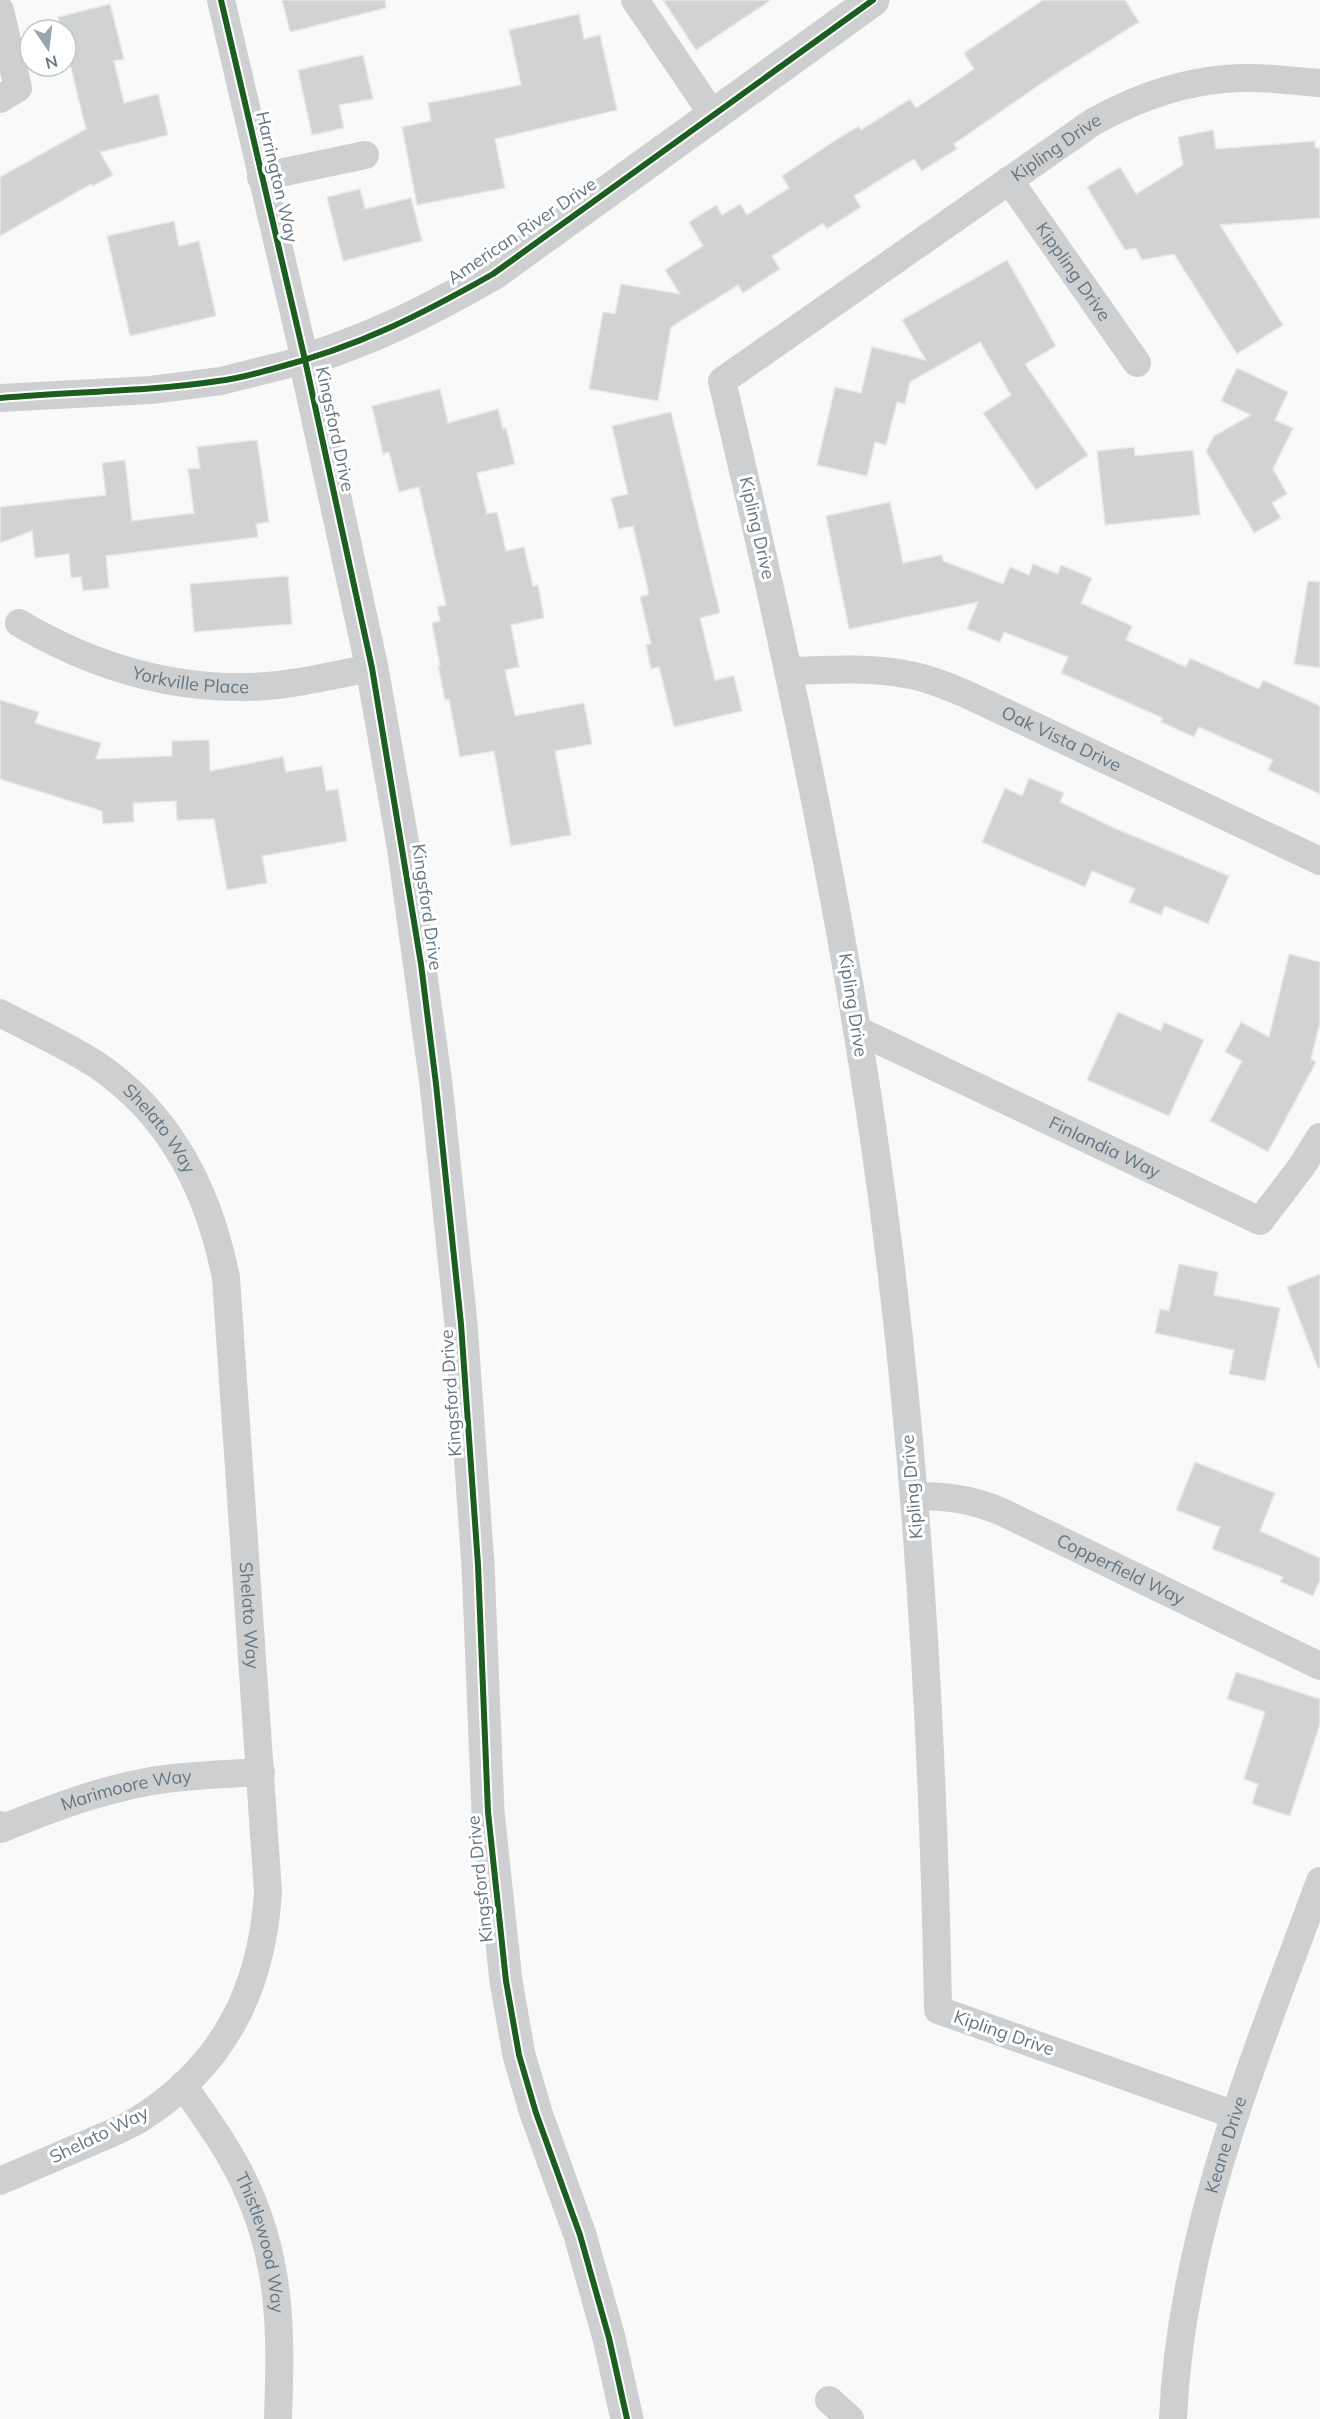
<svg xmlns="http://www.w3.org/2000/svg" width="1320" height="2419" viewBox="0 0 1320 2419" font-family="Mulish,sans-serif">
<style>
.building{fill:#d0d2d3;stroke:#e8e8e8;stroke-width:1.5}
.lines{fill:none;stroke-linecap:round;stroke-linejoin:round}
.minor{stroke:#cecfd0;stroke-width:28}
.tertiary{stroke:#cecfd0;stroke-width:33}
.cycleway-casing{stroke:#fff;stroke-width:10}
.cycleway{stroke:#1b5e20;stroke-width:6}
.labels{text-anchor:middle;stroke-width:6;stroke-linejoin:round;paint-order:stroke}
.street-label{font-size:18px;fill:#657683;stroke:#fff}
</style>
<rect width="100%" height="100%" fill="#f9f9f9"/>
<g class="building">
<path d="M 282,0 L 385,0 L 386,8 L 290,32 Z"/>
<path d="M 663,0 L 771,0 L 696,50 Z"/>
<path d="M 1043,0 L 1125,0 L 1139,22 L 1045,81 L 954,144 L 957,149 L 922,171 L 914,159 L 854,196 L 861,207 L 827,229 L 823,223 L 772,256 L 780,269 L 743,293 L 738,285 L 671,327 L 658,401 L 589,389 L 603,312 L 615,314 L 621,284 L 680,294 L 665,270 L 703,246 L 689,222 L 716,205 L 722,215 L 740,204 L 747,215 L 789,188 L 782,176 L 836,140 L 859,126 L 861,130 L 910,99 L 916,108 L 974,69 L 964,53 Z"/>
<path d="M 110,4 L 124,59 L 114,61 L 124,103 L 158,94 L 168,135 L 100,152 L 113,175 L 93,186 L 91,184 L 0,236 L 0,177 L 86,129 L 66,48 L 66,30 L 62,30 L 58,17 Z"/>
<path d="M 579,14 L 584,39 L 600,35 L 617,110 L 495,139 L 505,188 L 417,205 L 402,127 L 431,121 L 428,103 L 521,85 L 509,30 Z"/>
<path d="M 363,55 L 373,99 L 339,105 L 344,128 L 312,135 L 298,70 Z"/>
<path d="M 1213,130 L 1216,149 L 1315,141 L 1315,148 L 1320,148 L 1320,218 L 1220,225 L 1283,325 L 1237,354 L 1174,254 L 1142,260 L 1136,248 L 1125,250 L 1087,187 L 1120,167 L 1136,194 L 1183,165 L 1178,137 Z"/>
<path d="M 360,189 L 365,209 L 411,198 L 422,241 L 343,261 L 327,197 Z"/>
<path d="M 174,221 L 179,246 L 199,241 L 216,316 L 130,336 L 107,236 Z"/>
<path d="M 1007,260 L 1056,346 L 1025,364 L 1088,455 L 1036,490 L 983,413 L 1011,395 L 980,342 L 910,382 L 905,404 L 897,402 L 886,445 L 875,442 L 867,476 L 817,465 L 835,387 L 861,393 L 872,347 L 926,360 L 902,320 Z"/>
<path d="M 1237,368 L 1288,392 L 1275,420 L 1293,428 L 1273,469 L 1287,494 L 1272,503 L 1281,518 L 1254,533 L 1206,451 L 1214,436 L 1251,415 L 1221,401 Z"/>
<path d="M 440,389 L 448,423 L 498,409 L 503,429 L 506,428 L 515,464 L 477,473 L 487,514 L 497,512 L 506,551 L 524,547 L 533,586 L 538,585 L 544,618 L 511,625 L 519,667 L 505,670 L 515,716 L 584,703 L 592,744 L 555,751 L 571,835 L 511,846 L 494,751 L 460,757 L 449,699 L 445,700 L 438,666 L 440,666 L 432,623 L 440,621 L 437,607 L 446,605 L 419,487 L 399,492 L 389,452 L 383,454 L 372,406 Z"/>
<path d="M 671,412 L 720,613 L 700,618 L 715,680 L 734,676 L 742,711 L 674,727 L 659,667 L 651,669 L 646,645 L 651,644 L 640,597 L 649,594 L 633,526 L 619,529 L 611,498 L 628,494 L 612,426 Z"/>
<path d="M 257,440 L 269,522 L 256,524 L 258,537 L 106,556 L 109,588 L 83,591 L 81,577 L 71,578 L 69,554 L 35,558 L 32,531 L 0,543 L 0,507 L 106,495 L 102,463 L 125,460 L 132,521 L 194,513 L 188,469 L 200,468 L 197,447 Z"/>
<path d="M 1134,447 L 1135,456 L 1193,450 L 1200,515 L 1105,525 L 1097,451 Z"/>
<path d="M 890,502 L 903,563 L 942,555 L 943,561 L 1003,584 L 1010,567 L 1029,575 L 1033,564 L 1058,574 L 1061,565 L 1092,578 L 1081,603 L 1132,626 L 1126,640 L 1186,667 L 1190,658 L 1259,689 L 1263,680 L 1320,706 L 1320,794 L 1268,770 L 1273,760 L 1199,727 L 1194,737 L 1161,722 L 1163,718 L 1061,673 L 1068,657 L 1004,632 L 1000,642 L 967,629 L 978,602 L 849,629 L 826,516 Z"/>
<path d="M 288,576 L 292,624 L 194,632 L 190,584 Z"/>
<path d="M 1308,581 L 1320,582 L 1320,668 L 1294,664 Z"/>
<path d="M 0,700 L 39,712 L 35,723 L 101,743 L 96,759 L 172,756 L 172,741 L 209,740 L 210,771 L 283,757 L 286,772 L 322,766 L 326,791 L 338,789 L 347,841 L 262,856 L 267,883 L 227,890 L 214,819 L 177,820 L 176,801 L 133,803 L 134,822 L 103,824 L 102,811 L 0,779 Z"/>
<path d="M 1029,778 L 1064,793 L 1060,802 L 1112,827 L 1229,876 L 1208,924 L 1165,906 L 1161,915 L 1129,902 L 1135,889 L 1092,871 L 1085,887 L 982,842 L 1005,788 L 1022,796 Z"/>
<path d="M 1289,954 L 1320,962 L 1320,1022 L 1311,1059 L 1316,1062 L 1268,1152 L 1210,1121 L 1242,1061 L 1225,1052 L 1241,1022 L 1269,1037 Z"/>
<path d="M 1118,1012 L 1161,1031 L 1164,1022 L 1204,1040 L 1169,1116 L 1087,1080 Z"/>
<path d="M 1179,1264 L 1218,1272 L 1214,1295 L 1280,1308 L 1265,1381 L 1229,1374 L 1234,1350 L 1155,1333 L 1160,1309 L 1169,1311 Z"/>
<path d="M 1320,1274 L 1320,1368 L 1318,1368 L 1287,1287 Z"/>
<path d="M 1195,1462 L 1275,1493 L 1260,1531 L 1320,1558 L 1320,1580 L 1313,1596 L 1280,1582 L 1283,1577 L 1212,1549 L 1220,1527 L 1176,1510 Z"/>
<path d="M 1236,1672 L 1320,1699 L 1320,1724 L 1290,1816 L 1252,1804 L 1258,1784 L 1244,1779 L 1265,1712 L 1227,1699 Z"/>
</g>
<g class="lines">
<g class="minor">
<path d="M 635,0 L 713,115"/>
<path d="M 0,10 L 18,88 L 0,99"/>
<path d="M 261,177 L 365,155"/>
<path id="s1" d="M 1009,180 L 1137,363"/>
<path d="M 0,398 L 151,390 L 221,381 L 305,360 L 221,0"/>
<path id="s2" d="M 19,623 C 90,665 167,689 250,687 C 291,686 332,675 372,668"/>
<path id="s3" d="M 789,671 C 827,670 867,667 904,674 C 926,677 946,686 966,694 L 1320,861"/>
<path id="s4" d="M 0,1013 C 32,1030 66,1045 97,1065 C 172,1116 209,1192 226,1278 L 268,1892 C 262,1990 223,2067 138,2120 C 121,2130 102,2137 84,2145 C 56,2157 28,2169 0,2181"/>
<path id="s5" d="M 857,1030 L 1260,1221 L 1302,1166 L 1320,1137"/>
<path id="s6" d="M 914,1496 C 946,1496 972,1499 1002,1512 L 1320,1666"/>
<path id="s7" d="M 0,1825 L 1,1829 C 57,1806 113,1785 173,1778 C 202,1775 232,1774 261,1772"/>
<path id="s8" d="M 183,2085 C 205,2117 228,2148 244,2182 C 282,2261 281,2334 278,2419"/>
<path id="s9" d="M 1235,2115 L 938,2010 C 933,1712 915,1413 871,1119 C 834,870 780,625 722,381 L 1093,122 C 1140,96 1188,79 1242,78 C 1268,77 1294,81 1320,83"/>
<path d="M 829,2400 L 850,2419"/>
<path id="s10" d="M 1173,2419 C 1181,2230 1256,2056 1320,1881"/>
</g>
<path class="tertiary" d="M 627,2419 L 609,2338 L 580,2235 L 536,2113 L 519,2055 L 506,1981 L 488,1812 L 478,1565 L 461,1324 L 436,1084 L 403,845 L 372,668 L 305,360 C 375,338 430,310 493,274 L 873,0"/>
<g class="cycleway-casing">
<g id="cycleway">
<path d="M 221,0 L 305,360 L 372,668 L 421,964 L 436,1084 L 461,1324 L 478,1565 L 488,1812 L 506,1981 L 519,2055 L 536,2113 L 580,2235 L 609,2338 L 627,2419"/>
<path d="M 0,398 C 73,391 146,392 218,381 C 238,379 257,373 276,368 C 359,346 419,316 493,274 L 873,0"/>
</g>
</g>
<use href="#cycleway" class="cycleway"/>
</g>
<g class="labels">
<g class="street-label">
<text dy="6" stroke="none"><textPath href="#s9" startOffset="2370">Kipling Drive</textPath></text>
<text transform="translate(277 177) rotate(77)" y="6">Harrington Way</text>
<text transform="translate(522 231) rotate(-34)" y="6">American River Drive</text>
<text dy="6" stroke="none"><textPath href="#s1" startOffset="112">Kippling Drive</textPath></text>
<text transform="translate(335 429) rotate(78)" y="6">Kingsford Drive</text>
<text transform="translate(757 528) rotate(77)" y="6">Kipling Drive</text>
<text dy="6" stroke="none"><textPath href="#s2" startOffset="183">Yorkville Place</textPath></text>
<text dy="6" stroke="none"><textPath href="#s3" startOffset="286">Oak Vista Drive</textPath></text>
<text transform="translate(427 907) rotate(82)" y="6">Kingsford Drive</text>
<text transform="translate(853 1005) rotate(81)" y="6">Kipling Drive</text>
<text dy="6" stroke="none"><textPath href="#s4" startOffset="200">Shelato Way</textPath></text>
<text dy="6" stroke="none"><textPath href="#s5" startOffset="274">Finlandia Way</textPath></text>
<text transform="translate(451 1393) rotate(-94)" y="6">Kingsford Drive</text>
<text transform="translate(912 1487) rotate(-95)" y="6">Kipling Drive</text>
<text dy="6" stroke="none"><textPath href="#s6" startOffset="222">Copperfield Way</textPath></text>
<text dy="6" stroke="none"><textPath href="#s4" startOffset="704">Shelato Way</textPath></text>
<text dy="6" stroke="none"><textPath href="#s7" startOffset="136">Marimoore Way</textPath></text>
<text transform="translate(480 1879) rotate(-96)" y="6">Kingsford Drive</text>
<text transform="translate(1004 2033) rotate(19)" y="6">Kipling Drive</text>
<text transform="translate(99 2135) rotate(-26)" y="6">Shelato Way</text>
<text dy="6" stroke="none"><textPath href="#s10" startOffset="280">Keane Drive</textPath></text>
<text dy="6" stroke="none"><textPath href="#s8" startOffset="178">Thistlewood Way</textPath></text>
</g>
</g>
<g transform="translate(48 48) rotate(166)"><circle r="28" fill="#ffffff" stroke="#c1c8cd" stroke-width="1.5"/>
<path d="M0-4.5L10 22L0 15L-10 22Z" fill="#99a4ac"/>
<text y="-9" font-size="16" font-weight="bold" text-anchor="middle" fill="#657683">N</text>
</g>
</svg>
